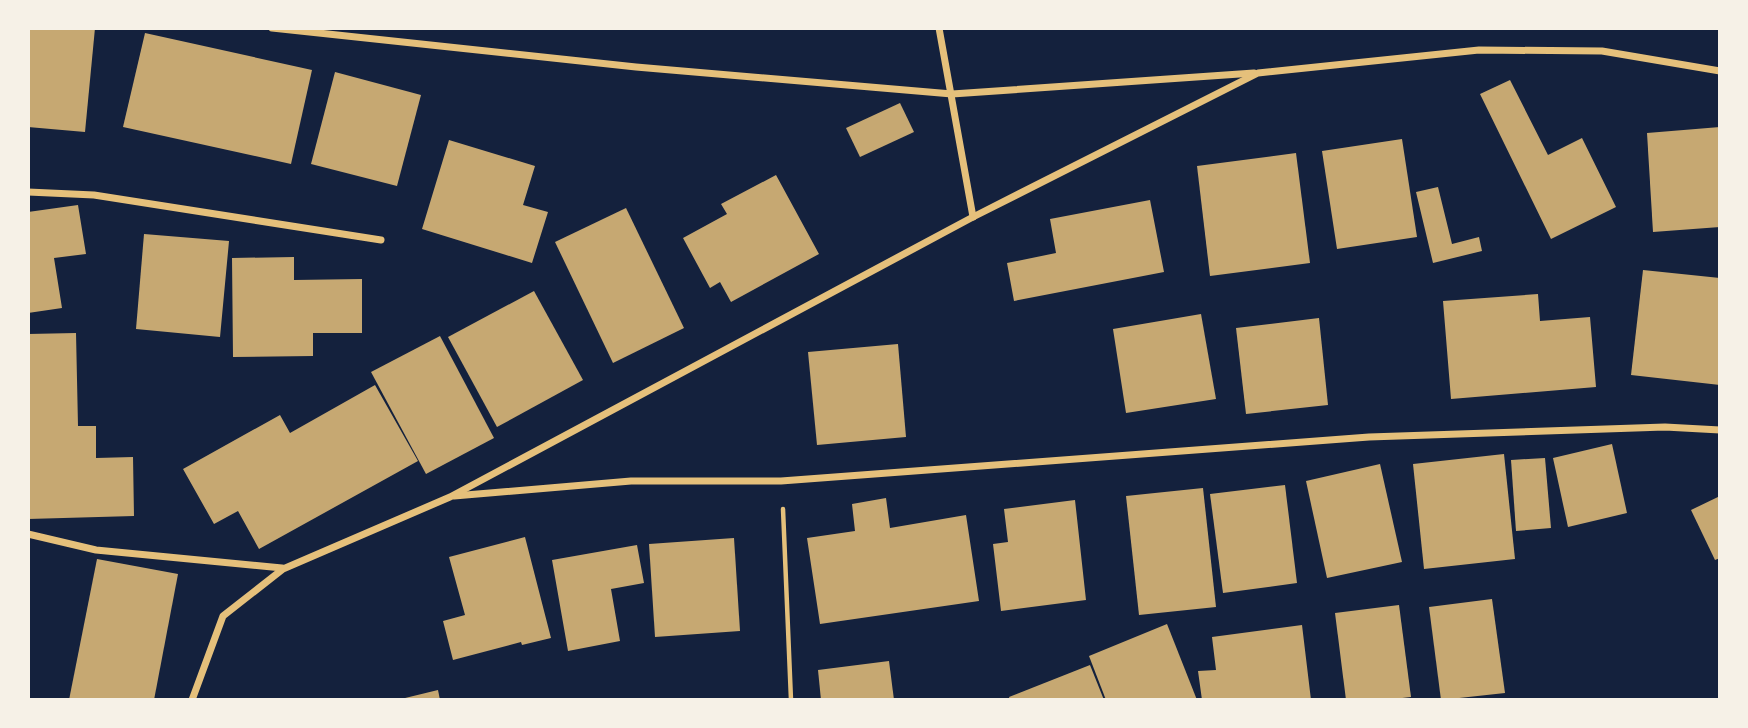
<svg xmlns="http://www.w3.org/2000/svg" width="1748" height="728" viewBox="0 0 1748 728" font-family="'Noto Sans',sans-serif">
<style>
.building{fill:#c6a872}
.lines{fill:none;stroke-linecap:round;stroke-linejoin:round}
.path{stroke:#e5c07b;stroke-width:4.5}
.minor{stroke:#e5c07b;stroke-width:7}
</style>
<rect width="100%" height="100%" fill="#14213d"/>
<g class="building">
<path d="M 28,28 L 95,28 L 85,132 L 28,127 Z"/>
<path d="M 145,33 L 312,70 L 291,164 L 123,127 Z"/>
<path d="M 335,72 L 421,95 L 397,186 L 311,164 Z"/>
<path d="M 1510,80 L 1548,155 L 1582,138 L 1616,207 L 1551,239 L 1480,94 Z"/>
<path d="M 900,103 L 914,132 L 860,157 L 846,128 Z"/>
<path d="M 1720,127 L 1720,227 L 1653,232 L 1647,133 Z"/>
<path d="M 1402,139 L 1417,237 L 1337,249 L 1322,151 Z"/>
<path d="M 449,140 L 535,166 L 523,205 L 548,212 L 532,263 L 422,229 Z"/>
<path d="M 1296,153 L 1310,263 L 1210,276 L 1197,166 Z"/>
<path d="M 776,175 L 819,254 L 731,302 L 720,282 L 710,288 L 683,238 L 727,214 L 721,204 Z"/>
<path d="M 1438,187 L 1452,244 L 1479,237 L 1482,251 L 1433,263 L 1416,192 Z"/>
<path d="M 1150,200 L 1164,272 L 1014,301 L 1007,263 L 1056,253 L 1050,219 Z"/>
<path d="M 78,205 L 86,254 L 54,258 L 62,308 L 28,313 L 28,212 Z"/>
<path d="M 626,208 L 684,328 L 613,363 L 555,242 Z"/>
<path d="M 144,234 L 229,241 L 220,337 L 136,329 Z"/>
<path d="M 294,257 L 294,280 L 362,279 L 362,333 L 313,333 L 313,356 L 233,357 L 232,258 Z"/>
<path d="M 1643,270 L 1720,278 L 1720,385 L 1631,375 Z"/>
<path d="M 534,291 L 583,380 L 497,427 L 448,337 Z"/>
<path d="M 1538,294 L 1540,321 L 1590,317 L 1596,387 L 1451,399 L 1443,301 Z"/>
<path d="M 1201,314 L 1216,399 L 1126,413 L 1113,329 Z"/>
<path d="M 1319,318 L 1328,405 L 1246,414 L 1236,328 Z"/>
<path d="M 76,333 L 78,426 L 96,426 L 96,458 L 133,457 L 134,516 L 28,519 L 28,334 Z"/>
<path d="M 440,336 L 494,438 L 426,474 L 371,372 Z"/>
<path d="M 898,344 L 906,437 L 817,445 L 808,352 Z"/>
<path d="M 375,385 L 418,461 L 259,549 L 238,511 L 214,524 L 183,469 L 280,415 L 290,433 Z"/>
<path d="M 1612,444 L 1627,513 L 1568,527 L 1553,458 Z"/>
<path d="M 1504,454 L 1515,559 L 1424,569 L 1413,464 Z"/>
<path d="M 1545,458 L 1551,528 L 1516,531 L 1511,460 Z"/>
<path d="M 1380,464 L 1402,562 L 1327,578 L 1306,481 Z"/>
<path d="M 1285,485 L 1297,583 L 1223,593 L 1210,494 Z"/>
<path d="M 1203,488 L 1216,607 L 1139,615 L 1126,496 Z"/>
<path d="M 1720,496 L 1720,558 L 1715,560 L 1691,510 Z"/>
<path d="M 886,498 L 890,528 L 966,515 L 979,601 L 820,624 L 807,538 L 855,531 L 852,504 Z"/>
<path d="M 1075,500 L 1086,600 L 1001,611 L 993,544 L 1008,542 L 1004,509 Z"/>
<path d="M 525,537 L 551,638 L 522,645 L 521,642 L 453,660 L 443,621 L 465,615 L 449,557 Z"/>
<path d="M 734,538 L 740,631 L 655,637 L 649,544 Z"/>
<path d="M 637,545 L 644,583 L 611,589 L 620,641 L 568,651 L 552,560 Z"/>
<path d="M 97,559 L 178,574 L 154,700 L 69,700 Z"/>
<path d="M 1492,599 L 1505,693 L 1441,700 L 1429,607 Z"/>
<path d="M 1399,605 L 1411,697 L 1385,700 L 1346,700 L 1335,613 Z"/>
<path d="M 1167,624 L 1197,700 L 1106,700 L 1089,656 Z"/>
<path d="M 1302,625 L 1311,700 L 1202,700 L 1198,671 L 1216,670 L 1212,637 Z"/>
<path d="M 889,661 L 894,700 L 821,700 L 818,670 Z"/>
<path d="M 1090,665 L 1104,700 L 1010,700 L 1009,697 Z"/>
<path d="M 438,690 L 440,700 L 401,700 L 401,699 Z"/>
</g>
<g class="lines">
<path class="path" d="M 783,509 L 791,700"/>
<g class="minor">
<path d="M 272,28 L 636,67 L 952,94 L 1254,73"/>
<path d="M 939,28 L 973,217"/>
<path d="M 28,192 L 94,195 L 381,240"/>
<path d="M 454,496 L 631,481 L 781,481 L 1369,437 L 1665,427 L 1720,430"/>
<path d="M 28,534 L 96,550 L 282,568"/>
<path d="M 192,700 L 223,616 L 283,569 L 450,497 L 973,217 L 1258,73 L 1479,50 L 1602,51 L 1720,71"/>
</g>
</g>
<rect width="1748" height="728" fill="none" stroke="#f6f1e7" stroke-width="60"/>
</svg>
